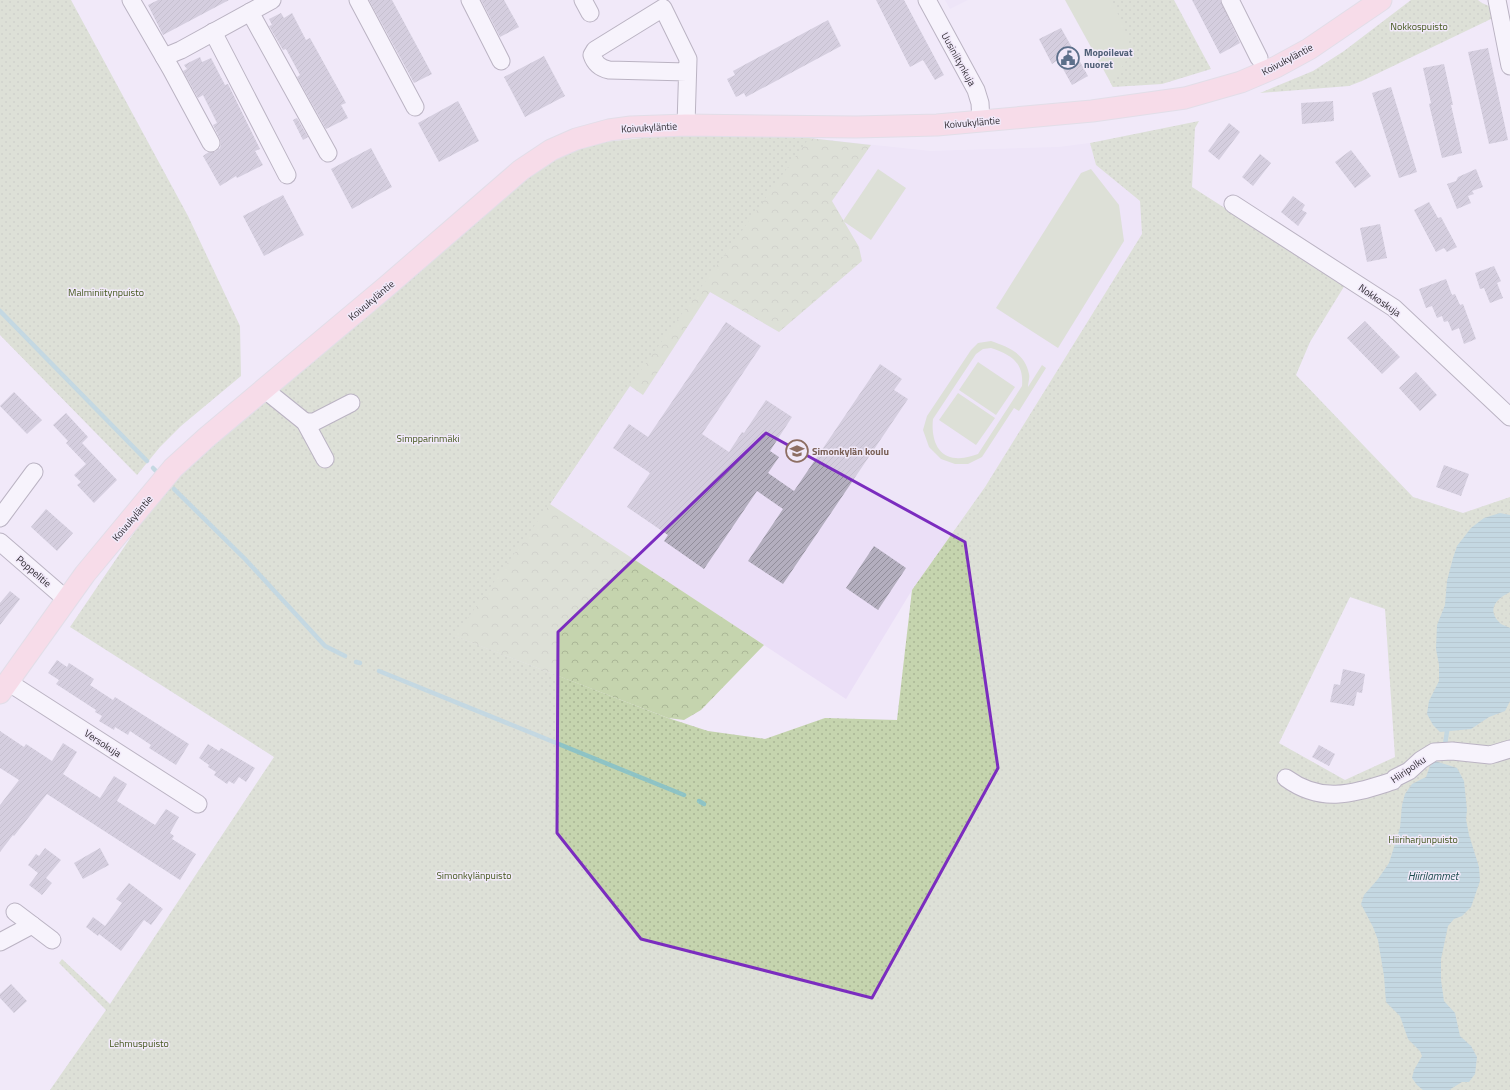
<svg xmlns="http://www.w3.org/2000/svg" width="1510" height="1090" viewBox="0 0 1510 1090" font-family="'Titillium Web',sans-serif">
<style>
.built{fill:#ebdff7}
.grass{fill:#c5d4ae;fill-rule:evenodd}
.forest{fill:url(#forest-crowns)}
.park{fill:url(#park-dots);fill-rule:evenodd}
.water{fill:url(#water-rules)}
.lines{fill:none;stroke-linecap:round;stroke-linejoin:round}
.stream{stroke:#8ec3c5;stroke-width:4.5}
.building{fill:url(#building-hatch)}
.minor-casing{stroke:#7a7281;stroke-width:19}
.major-casing{stroke:#d1d0d2;stroke-width:23}
.minor{stroke:#fff;stroke-width:17}
.major{stroke:#feccd6;stroke-width:21}
.marked{fill:none;stroke:#7b2cbf;stroke-width:3;stroke-linejoin:round}
.labels{text-anchor:middle;stroke-width:3;stroke-linejoin:round;paint-order:stroke}
.park-label{font-size:10px;fill:#45581e;stroke:#f1e9f9}
.service-label{font-size:10px;font-weight:bold;fill:#4e5e75;stroke:#f1e9f9;text-anchor:start}
.street-label{font-size:10px;fill:#2e2a31;stroke:#f1e9f9}
.education-label{font-size:10px;font-weight:bold;fill:#785e54;stroke:#f1e9f9;text-anchor:start}
.water-label{font-size:11px;font-style:italic;fill:#1c4c4e;stroke:#f1e9f9}
</style>
<defs>
<pattern id="forest-crowns" width="20" height="18" patternUnits="userSpaceOnUse"><rect width="20" height="18" fill="#c5d4ae"/><path d="M2 6a3 3 0 1 1 6 0M12 15a3 3 0 1 1 6 0" fill="none" stroke="#aab696"/></pattern>
<pattern id="park-dots" width="8" height="8" patternUnits="userSpaceOnUse"><rect width="8" height="8" fill="#c5d4ae"/><path d="M2 2h.1M6 6h.1" fill="none" stroke="#aab696" stroke-width="1.8" stroke-linecap="round"/></pattern>
<pattern id="water-rules" width="6" height="5" patternUnits="userSpaceOnUse"><rect width="6" height="5" fill="#8ec3c5"/><path d="M0 2.5h6" fill="none" stroke="#749fa1"/></pattern>
<pattern id="building-hatch" width="6" height="6" patternUnits="userSpaceOnUse"><rect width="6" height="6" fill="#b3aebe"/><path d="M-1 1l2-2M0 6l6-6M5 7l2-2" fill="none" stroke="#928e9b"/></pattern>
</defs>
<rect width="100%" height="100%" fill="#f1e9f9"/>
<g class="built">
<path d="M 945,0 L 968,0 L 950,9 Z"/>
<path d="M 809,138 L 930,151 L 1059,147 L 1090,143 L 1096,165 L 1140,201 L 1142,234 L 985,487 L 912,590 L 846,699 L 550,504 L 623,395 Z"/>
</g>
<g class="grass">
<path d="M 1065,0 L 1137,0 L 1131,55 L 1113,87 Z"/>
<path d="M 878,169 L 906,188 L 871,240 L 843,221 Z"/>
<path d="M 1091,169 L 1119,205 L 1124,241 L 1058,348 L 996,308 L 1081,173 Z"/>
<path d="M 991,341 C 1008,347 1025,353 1029,374 C 1030,378 1028,383 1028,387 L 1042,365 L 1046,368 L 1019,411 L 1014,408 L 982,457 L 968,464 L 955,464 L 941,459 L 929,447 L 923,430 L 927,416 L 971,350 L 978,343 ZM 991,348 C 1012,355 1024,363 1022,386 L 978,454 C 971,456 964,459 956,458 C 936,457 931,436 933,419 L 976,354 L 983,349 Z"/>
<path d="M 978,362 L 1015,387 L 996,415 L 959,390 Z"/>
<path d="M 958,393 L 995,418 L 976,445 L 939,420 Z"/>
</g>
<path class="forest" d="M 685,134 L 809,138 L 871,145 L 832,201 L 859,247 L 862,261 L 779,332 L 710,292 L 643,395 L 630,386 L 550,504 L 764,645 L 701,710 L 684,720 L 668,718 L 454,636 Z"/>
<g class="park">
<path d="M 0,0 L 71,0 L 188,216 L 240,326 L 241,376 L 181,426 L 160,447 L 137,475 L 0,335 Z"/>
<path d="M 1111,0 L 1174,0 L 1211,69 L 1162,84 L 1113,87 L 1110,82 C 1116,74 1125,65 1128,56 C 1134,42 1117,13 1111,0 Z"/>
<path d="M 1411,0 L 1478,0 L 1482,3 L 1489,6 L 1493,18 L 1362,81 L 1349,86 L 1260,93 L 1313,71 L 1344,51 Z"/>
<path d="M 1199,121 L 1195,128 L 1192,187 L 1345,285 L 1310,342 L 1296,375 L 1413,497 L 1463,513 L 1510,497 L 1510,1090 L 50,1090 L 106,1010 L 59,963 L 62,959 L 110,1004 L 274,757 L 70,627 L 167,484 L 288,379 L 544,164 L 592,143 L 685,134 L 809,138 L 623,395 L 550,504 L 455,636 L 668,718 L 708,731 L 765,739 L 825,718 L 897,720 L 912,590 L 985,487 L 1142,234 L 1140,201 L 1096,165 L 1090,143 ZM 1350,597 L 1385,609 L 1395,757 L 1345,780 L 1279,743 Z"/>
</g>
<g class="water">
<path d="M 1500,513 L 1510,515 L 1510,592 C 1498,598 1486,608 1499,622 C 1501,625 1507,626 1510,628 L 1510,701 L 1505,711 L 1489,717 L 1471,729 L 1440,732 L 1433,725 L 1427,714 L 1429,701 L 1439,681 L 1439,665 L 1436,649 L 1437,625 L 1445,605 L 1447,581 L 1453,558 L 1457,546 L 1471,528 L 1484,518 Z"/>
<path d="M 1435,761 L 1457,768 L 1464,781 L 1467,810 L 1466,819 L 1469,835 L 1479,867 L 1480,881 L 1471,907 L 1462,916 L 1454,919 L 1448,926 L 1441,959 L 1441,980 L 1444,1001 L 1455,1013 L 1460,1036 L 1471,1046 L 1477,1057 L 1475,1074 L 1469,1082 L 1462,1082 L 1449,1090 L 1423,1090 L 1417,1085 L 1412,1078 L 1414,1070 L 1422,1056 L 1420,1051 L 1408,1039 L 1400,1016 L 1386,1002 L 1384,976 L 1378,940 L 1373,927 L 1361,904 L 1364,895 L 1378,879 L 1389,863 L 1400,828 L 1402,805 L 1405,794 L 1412,784 L 1426,777 L 1430,766 Z"/>
</g>
<g class="lines">
<g class="stream">
<path d="M 0,311 L 147,461"/>
<path d="M 153,468 L 156,471"/>
<path d="M 174,489 L 245,559 L 325,646 L 345,656"/>
<path d="M 356,662 L 360,663"/>
<path d="M 379,671 L 684,795"/>
<path d="M 1445,745 L 1447,731"/>
<path d="M 699,801 L 704,804"/>
</g>
</g>
<g class="building">
<path d="M 158,0 L 229,0 L 163,35 L 148,5 Z"/>
<path d="M 369,0 L 392,0 L 432,74 L 414,83 Z"/>
<path d="M 481,0 L 504,0 L 519,27 L 500,37 Z"/>
<path d="M 876,0 L 904,0 L 944,75 L 935,80 L 923,60 L 910,67 Z"/>
<path d="M 1192,0 L 1220,0 L 1240,43 L 1220,54 Z"/>
<path d="M 281,13 L 284,18 L 292,13 L 306,40 L 310,38 L 346,103 L 341,105 L 348,118 L 326,129 L 297,77 L 300,75 L 286,49 L 283,50 L 269,26 L 272,25 L 269,19 Z"/>
<path d="M 828,20 L 841,46 L 746,97 L 744,93 L 736,97 L 727,79 L 735,75 L 733,71 Z"/>
<path d="M 1061,28 L 1088,76 L 1072,85 L 1058,60 L 1052,64 L 1039,39 Z"/>
<path d="M 1488,48 L 1508,140 L 1489,144 L 1468,52 Z"/>
<path d="M 544,56 L 565,96 L 525,117 L 504,77 Z"/>
<path d="M 200,57 L 202,62 L 211,58 L 225,85 L 228,84 L 260,149 L 255,151 L 263,165 L 237,178 L 236,176 L 220,186 L 203,156 L 209,152 L 215,152 L 220,148 L 221,143 L 220,139 L 213,125 L 217,123 L 203,95 L 198,98 L 183,71 L 187,69 L 184,65 Z"/>
<path d="M 1444,64 L 1453,105 L 1451,105 L 1462,153 L 1442,158 L 1429,104 L 1431,103 L 1423,68 Z"/>
<path d="M 1391,87 L 1417,172 L 1399,178 L 1372,93 Z"/>
<path d="M 458,101 L 479,141 L 439,162 L 418,123 Z"/>
<path d="M 1333,101 L 1334,121 L 1302,124 L 1301,103 Z"/>
<path d="M 297,118 L 308,137 L 303,140 L 293,120 Z"/>
<path d="M 1229,123 L 1240,132 L 1219,160 L 1208,151 Z"/>
<path d="M 371,148 L 392,187 L 352,209 L 331,169 Z"/>
<path d="M 1351,150 L 1371,176 L 1355,188 L 1335,162 Z"/>
<path d="M 1260,154 L 1271,163 L 1253,186 L 1242,177 Z"/>
<path d="M 1476,169 L 1483,187 L 1472,191 L 1474,194 L 1468,196 L 1471,203 L 1457,209 L 1447,184 L 1456,181 L 1458,177 Z"/>
<path d="M 283,195 L 304,235 L 264,256 L 243,216 Z"/>
<path d="M 1293,196 L 1305,205 L 1302,210 L 1307,213 L 1298,226 L 1281,212 Z"/>
<path d="M 1429,202 L 1438,218 L 1441,217 L 1457,247 L 1447,252 L 1444,248 L 1436,252 L 1414,210 Z"/>
<path d="M 1380,224 L 1387,258 L 1367,262 L 1360,228 Z"/>
<path d="M 1494,266 L 1501,281 L 1497,283 L 1503,298 L 1490,303 L 1484,288 L 1480,289 L 1475,273 Z"/>
<path d="M 1446,279 L 1452,295 L 1455,294 L 1460,305 L 1463,304 L 1476,339 L 1464,344 L 1459,328 L 1452,331 L 1448,321 L 1444,322 L 1442,316 L 1437,318 L 1432,306 L 1426,308 L 1419,289 Z"/>
<path d="M 1365,321 L 1400,357 L 1382,374 L 1347,338 Z"/>
<path d="M 726,322 L 761,346 L 702,434 L 729,452 L 742,432 L 744,433 L 766,400 L 792,417 L 770,451 L 779,457 L 768,473 L 794,491 L 880,364 L 902,379 L 894,390 L 908,399 L 783,584 L 748,561 L 783,509 L 757,491 L 704,569 L 664,541 L 668,535 L 627,507 L 650,473 L 613,448 L 629,424 L 648,437 Z"/>
<path d="M 1416,372 L 1437,395 L 1420,411 L 1399,388 Z"/>
<path d="M 14,392 L 42,420 L 27,434 L 0,406 Z"/>
<path d="M 66,413 L 88,437 L 82,443 L 117,480 L 94,503 L 77,485 L 81,482 L 74,475 L 86,464 L 66,443 L 68,441 L 53,425 Z"/>
<path d="M 1444,465 L 1469,474 L 1461,496 L 1436,487 Z"/>
<path d="M 46,509 L 73,533 L 57,551 L 31,527 Z"/>
<path d="M 874,546 L 906,568 L 878,610 L 846,588 Z"/>
<path d="M 10,591 L 20,599 L 0,625 L 0,603 Z"/>
<path d="M 57,660 L 67,667 L 69,663 L 94,679 L 90,685 L 113,700 L 115,697 L 189,744 L 176,765 L 149,748 L 151,745 L 130,731 L 128,735 L 115,727 L 114,730 L 99,721 L 102,716 L 95,712 L 96,710 L 56,684 L 59,680 L 48,673 Z"/>
<path d="M 1343,669 L 1365,674 L 1362,693 L 1357,692 L 1354,706 L 1330,702 L 1334,684 L 1340,685 Z"/>
<path d="M 0,731 L 24,747 L 26,744 L 52,761 L 63,743 L 77,752 L 63,774 L 100,798 L 114,776 L 127,784 L 117,801 L 155,825 L 166,809 L 179,817 L 170,833 L 174,836 L 172,839 L 196,854 L 180,880 L 47,794 L 14,836 L 13,835 L 0,852 L 0,805 L 19,780 L 0,768 Z"/>
<path d="M 208,744 L 219,751 L 221,748 L 255,768 L 246,782 L 239,777 L 234,784 L 229,781 L 227,784 L 214,775 L 216,772 L 208,767 L 209,765 L 199,758 Z"/>
<path d="M 1319,745 L 1335,754 L 1329,766 L 1312,757 Z"/>
<path d="M 45,848 L 61,860 L 46,878 L 52,883 L 42,895 L 29,885 L 38,873 L 28,865 L 36,854 L 39,856 Z"/>
<path d="M 100,848 L 109,865 L 83,879 L 74,863 Z"/>
<path d="M 129,883 L 163,909 L 151,925 L 144,920 L 121,951 L 99,934 L 98,936 L 86,927 L 93,917 L 105,926 L 122,903 L 116,899 Z"/>
<path d="M 11,984 L 27,1001 L 14,1013 L 0,998 L 0,994 Z"/>
</g>
<g class="lines">
<g class="minor-casing">
<g id="minor">
<path d="M 131,0 L 171,69 L 211,143"/>
<path d="M 358,0 L 415,107"/>
<path d="M 470,0 L 501,61"/>
<path d="M 583,0 L 590,13"/>
<path d="M 927,0 L 976,90 L 980,103 L 981,121"/>
<path d="M 1230,0 L 1259,58"/>
<path d="M 1497,0 L 1510,66"/>
<path d="M 250,12 L 328,153"/>
<path d="M 213,32 L 287,175"/>
<path d="M 164,57 L 181,50 L 272,0"/>
<path d="M 686,125 L 688,59 L 663,8 L 595,50 L 592,55 C 595,64 600,68 609,70 L 687,72"/>
<path d="M 1233,204 L 1394,308 L 1510,417"/>
<path d="M 264,389 L 305,422 L 325,459"/>
<path d="M 305,422 L 314,422 L 351,403"/>
<path d="M 0,518 L 34,472"/>
<path d="M 0,542 L 67,600"/>
<path d="M 8,682 L 198,804"/>
<path d="M 1286,778 C 1323,805 1354,793 1393,781 L 1395,778 L 1409,771 L 1421,760 L 1434,752 L 1452,751 L 1490,755 L 1510,749"/>
<path d="M 15,912 L 52,940"/>
<path d="M 0,942 L 32,925"/>
</g>
</g>
<g class="major-casing">
<path id="major" d="M 0,693 L 85,574 L 173,468 L 207,437 L 387,286 L 521,170 L 551,150 L 576,139 L 609,130 L 631,127 L 686,125 L 856,127 L 937,125 L 1092,111 L 1185,98 L 1241,82 L 1276,67 L 1309,49 L 1381,0"/>
</g>
<use href="#minor" class="minor"/>
<use href="#major" class="major"/>
</g>
<path d="M0 0H1510V1090H0ZM 766,433 L 965,542 L 998,768 L 872,998 L 641,939 L 557,833 L 558,632 Z" fill="#f1e9f9" fill-opacity=".55" fill-rule="evenodd"/>
<path class="marked" d="M 766,433 L 965,542 L 998,768 L 872,998 L 641,939 L 557,833 L 558,632 Z"/>
<defs>
<g id="civic-ring" transform="scale(1.15)"><circle r="9.5" fill="#f1e9f9" stroke="#5c6f8a" stroke-width="1.5"/><path d="M-.6-6.5H3V-4.5H.6V-3L4-1V1h2V6H-6V1h2V-1L-.6-3ZM-1.2 2.5V6h2.4V2.5Z" fill="#5c6f8a"/></g>
<g id="school-ring" transform="scale(1.15)"><circle r="9.5" fill="#f1e9f9" stroke="#8d6e63" stroke-width="1.5"/><path d="M0-5L7-2L0 1L-7-2ZM-4 1L0 2.5L4 1V4Q0 6-4 4Z" fill="#8d6e63"/></g>
</defs>
<g fill-rule="evenodd">
<use href="#civic-ring" x="1068" y="58"/>
<use href="#school-ring" x="797" y="451"/>
</g>
<g class="labels">
<g class="park-label">
<text x="1419" y="30">Nokkospuisto</text>
<text x="106" y="296">Malminiitynpuisto</text>
<text x="428" y="442">Simpparinmäki</text>
<text x="1423" y="843">Hiiriharjunpuisto</text>
<text x="474" y="879">Simonkylänpuisto</text>
<text x="139" y="1047">Lehmuspuisto</text>
</g>
<g class="service-label">
<text x="1084" y="56">Mopoilevat<tspan x="1084" dy="12">nuoret</tspan></text>
</g>
<g class="street-label">
<text transform="translate(959 59) rotate(61)" y="4">Uusiniitynkuja</text>
<text transform="translate(1287 59) rotate(-28)" y="4">Koivukyläntie</text>
<text transform="translate(972 122) rotate(-5)" y="4">Koivukyläntie</text>
<text transform="translate(649 127) rotate(-3)" y="4">Koivukyläntie</text>
<text transform="translate(371 300) rotate(-40)" y="4">Koivukyläntie</text>
<text transform="translate(1380 300) rotate(35)" y="4">Nokkoskuja</text>
<text transform="translate(132 518) rotate(-50)" y="4">Koivukyläntie</text>
<text transform="translate(34 571) rotate(41)" y="4">Poppelitie</text>
<text transform="translate(103 743) rotate(33)" y="4">Versokuja</text>
<text transform="translate(1408 769) rotate(-34)" y="4">Hiiripolku</text>
</g>
<g class="education-label">
<text x="812" y="455">Simonkylän koulu</text>
</g>
<g class="water-label">
<text x="1433" y="880">Hiirilammet</text>
</g>
</g>
</svg>
